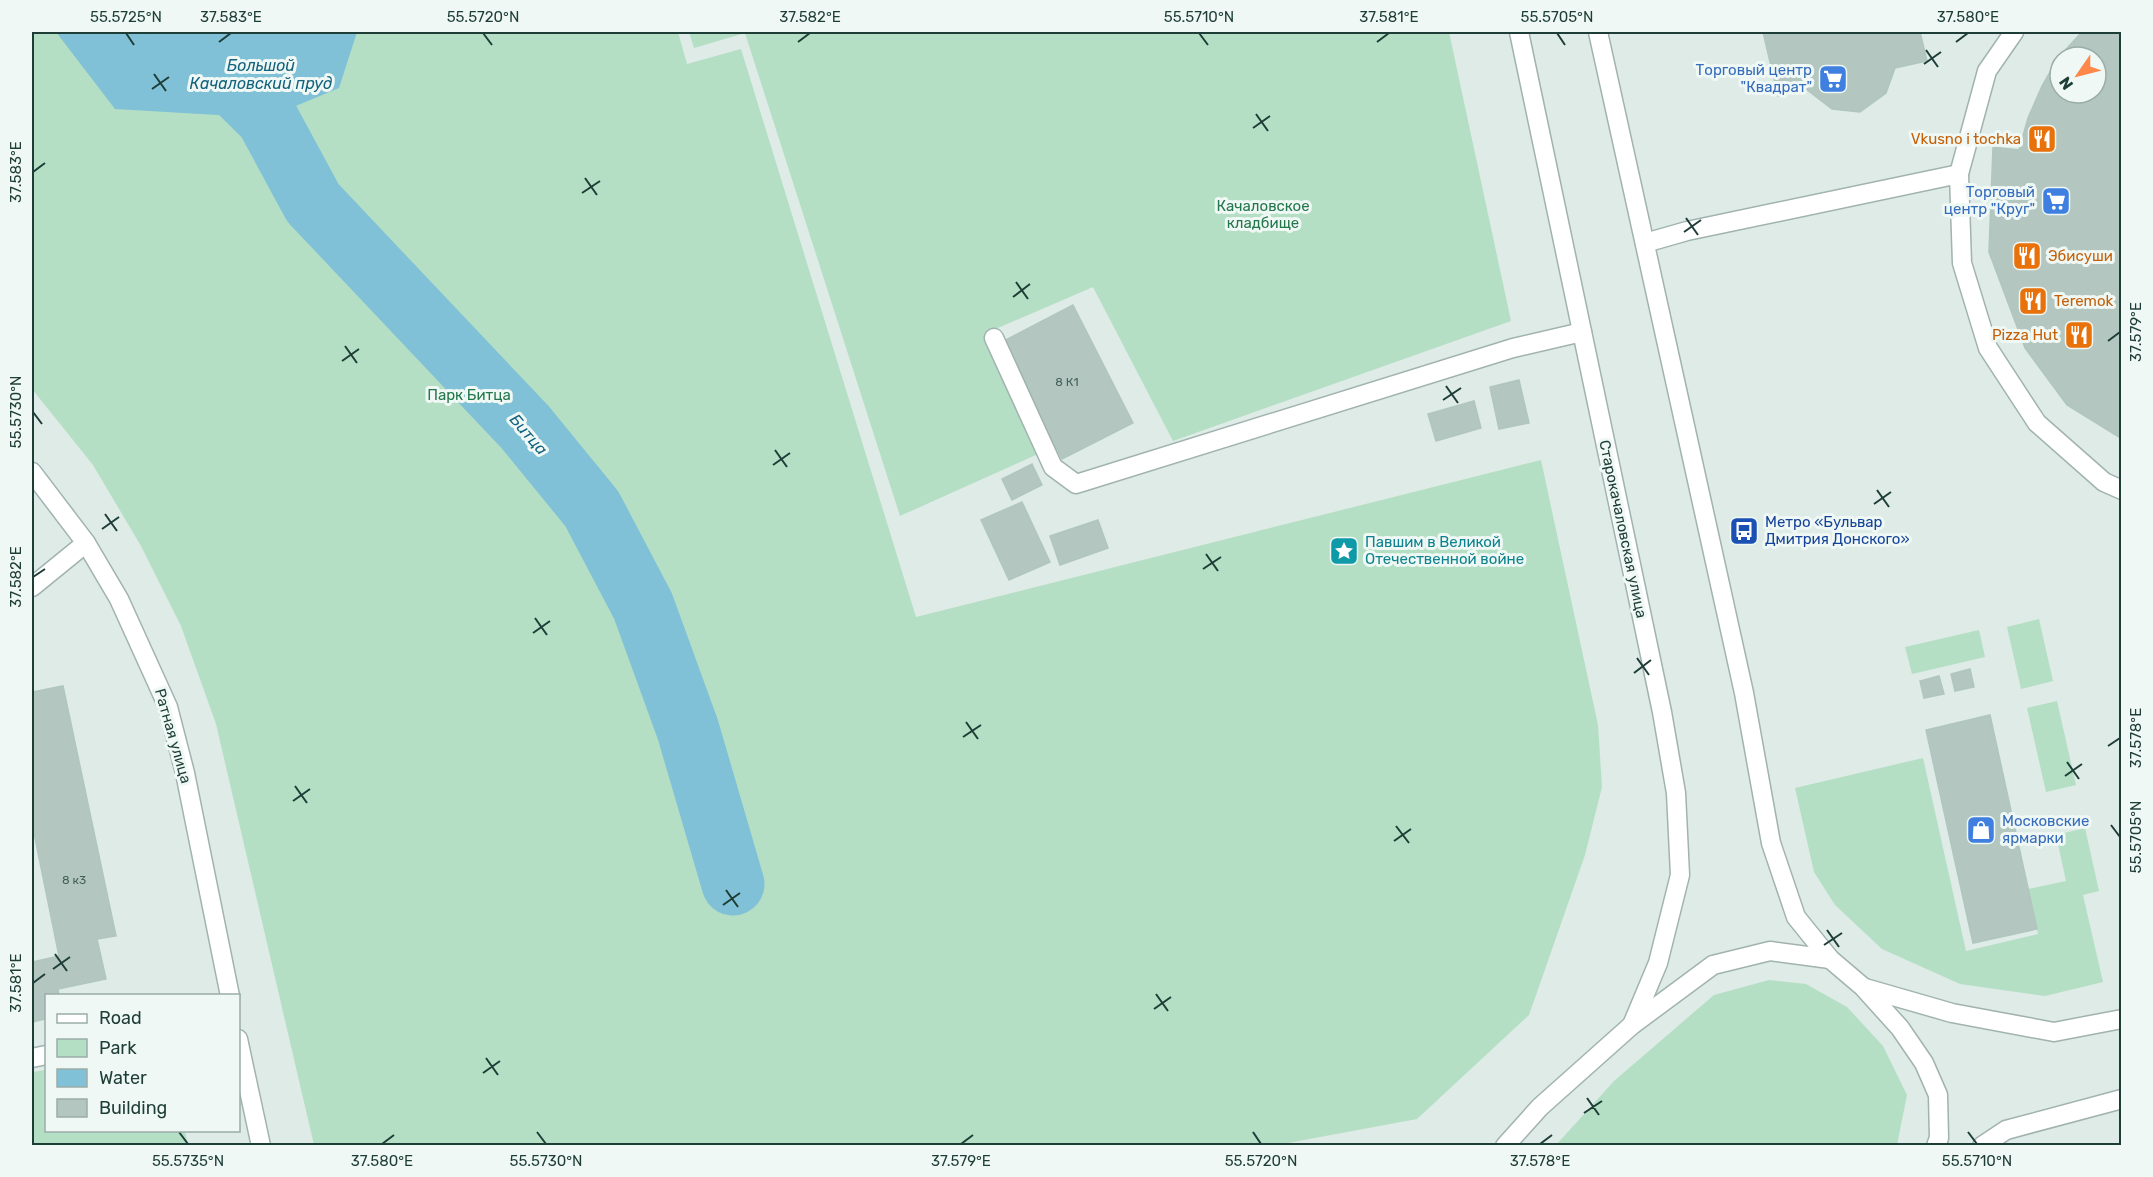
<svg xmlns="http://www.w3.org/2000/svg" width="2153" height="1177" viewBox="0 0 2153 1177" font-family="Rubik,sans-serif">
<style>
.green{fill:#b4dfc4}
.water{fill:#80c1d7}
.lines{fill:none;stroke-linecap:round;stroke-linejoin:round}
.river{stroke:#80c1d7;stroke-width:63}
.building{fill:#b3c6c0;stroke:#b0c6bf;stroke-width:1.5;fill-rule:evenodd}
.minor-casing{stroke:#a1b3af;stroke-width:21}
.minor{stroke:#fff;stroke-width:18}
.ticks{fill:none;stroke:#1e3d37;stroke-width:2}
.labels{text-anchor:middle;stroke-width:6;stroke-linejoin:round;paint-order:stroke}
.number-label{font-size:12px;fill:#435f59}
.shop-label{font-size:15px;fill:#366cbe;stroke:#eff8f4;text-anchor:end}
.food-label{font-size:15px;fill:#c56008;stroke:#eff8f4;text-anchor:end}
.park-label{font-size:15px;fill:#24774c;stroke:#eff8f4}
.transit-label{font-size:15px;fill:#164399;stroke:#eff8f4;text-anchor:start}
.street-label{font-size:15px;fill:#1e3d37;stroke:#eff8f4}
.culture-label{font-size:15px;fill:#0d838f;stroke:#eff8f4;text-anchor:start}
.water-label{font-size:16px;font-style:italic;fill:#13627e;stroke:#eff8f4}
.neatline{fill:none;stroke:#1e3d37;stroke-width:2}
.ticks-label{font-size:15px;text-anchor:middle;fill:#1e3d37}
</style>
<rect width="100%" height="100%" fill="#deebe7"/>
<g class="green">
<path d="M 32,32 L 678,32 L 687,64 L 741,49 L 916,617 L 1541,460 L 1598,725 L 1602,787 L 1585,855 L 1529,1015 L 1417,1119 L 1277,1145 L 314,1145 L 216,724 L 181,626 L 141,546 L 93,465 L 32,389 Z"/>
<path d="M 689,32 L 1449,32 L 1511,321 L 1173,441 L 1093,287 L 984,334 L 1038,454 L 900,516 L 745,33 L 694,48 Z"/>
<path d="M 2039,619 L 2053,681 L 2021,689 L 2007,627 Z"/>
<path d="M 1979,630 L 1985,657 L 1912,674 L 1905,647 Z"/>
<path d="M 2057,701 L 2076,785 L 2046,792 L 2027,708 Z"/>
<path d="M 1923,758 L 1966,951 L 2038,934 L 2028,889 L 2066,881 L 2056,835 L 2085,828 L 2099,891 L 2083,895 L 2103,982 L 2045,996 L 1960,984 L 1882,949 L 1835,905 L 1814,872 L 1795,788 Z"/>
<path d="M 1769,980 L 1806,984 L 1847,1007 L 1883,1046 L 1907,1095 L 1897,1145 L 1556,1145 L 1614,1081 L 1714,995 Z"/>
<path d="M 46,1070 L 46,1130 L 185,1131 L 188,1145 L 32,1145 L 32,1072 Z"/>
</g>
<path class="water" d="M 56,32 L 357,32 L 339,88 L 267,118 L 115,109 Z"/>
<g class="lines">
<path class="river" d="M 180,32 L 267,118 L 313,203 L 525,427 L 592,509 L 643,606 L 688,730 L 733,884"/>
</g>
<g class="building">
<path d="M 1763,32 L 1920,32 L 1927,61 L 1895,68 L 1886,93 L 1860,112 L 1832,109 L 1806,89 L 1778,96 Z"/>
<path d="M 2082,32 L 2122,32 L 2122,439 L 2067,405 L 2025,348 L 1989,252 L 1993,147 L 2019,150 L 2028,118 L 2042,86 L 2058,58 ZM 2060,57 L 2096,57 L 2096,93 L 2060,93 Z"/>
<path d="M 1073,305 L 1133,423 L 1062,459 L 1002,342 Z"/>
<path d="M 1519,380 L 1529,423 L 1499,429 L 1490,387 Z"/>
<path d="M 1474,401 L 1481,428 L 1436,441 L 1428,414 Z"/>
<path d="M 1032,464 L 1042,485 L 1012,500 L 1002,479 Z"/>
<path d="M 1022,502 L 1050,562 L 1009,580 L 981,520 Z"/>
<path d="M 1098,520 L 1108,548 L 1060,565 L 1050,536 Z"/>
<path d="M 1970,669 L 1974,687 L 1955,691 L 1951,674 Z"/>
<path d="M 1939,676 L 1944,694 L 1924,698 L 1920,681 Z"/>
<path d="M 63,686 L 116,936 L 97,939 L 106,979 L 58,989 L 59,996 L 46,996 L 46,1019 L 32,1022 L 32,962 L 59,956 L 32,823 L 32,692 Z"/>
<path d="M 1990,715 L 2037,929 L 1973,943 L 1926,730 Z"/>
</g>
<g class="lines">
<g class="minor-casing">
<g id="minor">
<path d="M 1519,32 L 1662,712 L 1676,793 L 1680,875 L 1658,963 L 1632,1025"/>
<path d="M 1598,32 L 1744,693 L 1771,843 L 1796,917 L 1830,959 L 1863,987 L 1900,1028 L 1924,1063 L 1938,1095 L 1939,1138 L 1936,1146"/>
<path d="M 2014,32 L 1987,71 L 1959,174 L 1962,263 L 1988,348 L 2037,423 L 2104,482 L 2122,490"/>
<path d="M 1645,243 L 1687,231 L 1959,174"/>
<path d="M 994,338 L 1053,467 L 1076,484 L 1513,348 L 1582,332"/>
<path d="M 32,472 L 86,543 L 119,599 L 168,707 L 185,773 L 230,996"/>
<path d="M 32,587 L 86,543"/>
<path d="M 1865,988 L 1952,1013 L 2054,1032 L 2122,1019"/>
<path d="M 238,1039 L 261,1146"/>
<path d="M 32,1058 L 46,1055"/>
<path d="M 1505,1146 L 1540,1107 L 1632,1025 L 1713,965 L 1770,951 L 1830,959"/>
<path d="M 1982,1146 L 2006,1130 L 2122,1099"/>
</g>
</g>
<use href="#minor" class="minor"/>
</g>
<path class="ticks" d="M 126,33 L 134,45M 483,33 L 492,45M 1199,33 L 1208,45M 1557,33 L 1565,45M 219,42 L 231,33M 798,42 L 810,33M 1377,42 L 1389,33M 1956,42 L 1968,33M 1926,50 L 1938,67M 1924,64 L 1941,52M 154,74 L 166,91M 152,89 L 169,77M 1256,114 L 1268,131M 1253,128 L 1270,116M 33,172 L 45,163M 585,178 L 597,195M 582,193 L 600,181M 1686,218 L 1698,235M 1684,232 L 1701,220M 1016,282 L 1028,299M 1013,297 L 1030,284M 2108,341 L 2120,332M 345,346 L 357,363M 342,361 L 359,349M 1446,386 L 1458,403M 1443,400 L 1461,388M 33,412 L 42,424M 775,450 L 787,467M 773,465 L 790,453M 1877,490 L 1889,507M 1874,504 L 1891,492M 105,514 L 117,531M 102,529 L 119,517M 1206,554 L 1218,571M 1203,569 L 1221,557M 33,577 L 45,569M 535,618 L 547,635M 533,633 L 550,621M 1637,658 L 1649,675M 1634,673 L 1651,660M 966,722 L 978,739M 963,737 L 981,725M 2108,746 L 2120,738M 2067,762 L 2079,779M 2065,776 L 2082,764M 295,786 L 307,803M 293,801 L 310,789M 2111,825 L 2120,837M 1396,826 L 1409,843M 1394,841 L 1411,829M 726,890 L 738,907M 723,905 L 740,893M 1827,930 L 1839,947M 1824,945 L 1842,933M 55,954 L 67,971M 53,969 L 70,957M 33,983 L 45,974M 1156,994 L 1168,1011M 1154,1009 L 1171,997M 486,1058 L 498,1075M 483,1073 L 500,1061M 1587,1098 L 1599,1115M 1584,1113 L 1602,1101M 179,1132 L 188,1144M 537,1132 L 546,1144M 1253,1132 L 1261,1144M 1968,1132 L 1977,1144M 382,1144 L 394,1135M 961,1144 L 973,1135M 1540,1144 L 1552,1135"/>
<defs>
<g id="supermarket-square" transform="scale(1.5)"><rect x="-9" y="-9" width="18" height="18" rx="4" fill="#3f7fe0" stroke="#eff8f4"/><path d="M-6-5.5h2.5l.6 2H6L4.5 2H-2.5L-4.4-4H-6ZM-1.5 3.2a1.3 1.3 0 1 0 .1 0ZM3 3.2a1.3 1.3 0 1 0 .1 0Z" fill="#fff"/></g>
<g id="restaurant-square" transform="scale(1.5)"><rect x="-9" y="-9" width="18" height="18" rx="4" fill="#e8710a" stroke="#eff8f4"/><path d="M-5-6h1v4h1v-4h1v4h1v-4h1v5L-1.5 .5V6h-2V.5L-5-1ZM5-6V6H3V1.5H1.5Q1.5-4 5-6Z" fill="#fff"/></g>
<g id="bus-square" transform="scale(1.5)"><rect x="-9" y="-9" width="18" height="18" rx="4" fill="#1a4fb4" stroke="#eff8f4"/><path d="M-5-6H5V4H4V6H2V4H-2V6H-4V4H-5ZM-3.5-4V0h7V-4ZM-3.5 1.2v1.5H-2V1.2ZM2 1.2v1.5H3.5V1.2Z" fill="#fff"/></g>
<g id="sight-square" transform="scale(1.5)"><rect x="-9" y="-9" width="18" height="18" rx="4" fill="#0f9aa8" stroke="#eff8f4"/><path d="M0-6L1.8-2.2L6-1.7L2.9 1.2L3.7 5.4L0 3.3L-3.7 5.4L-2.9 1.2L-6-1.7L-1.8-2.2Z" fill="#fff"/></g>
<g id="shop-square" transform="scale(1.5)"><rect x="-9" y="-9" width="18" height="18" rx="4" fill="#3f7fe0" stroke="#eff8f4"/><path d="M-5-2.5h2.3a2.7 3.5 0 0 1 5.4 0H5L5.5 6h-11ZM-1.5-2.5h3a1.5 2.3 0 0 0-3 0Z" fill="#fff"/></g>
</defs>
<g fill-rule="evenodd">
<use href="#supermarket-square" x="1833" y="79"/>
<use href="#restaurant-square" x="2042" y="139"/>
<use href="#supermarket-square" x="2056" y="201"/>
<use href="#restaurant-square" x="2027" y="256"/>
<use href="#restaurant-square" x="2033" y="301"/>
<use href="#restaurant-square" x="2079" y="335"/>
<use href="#bus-square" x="1744" y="531"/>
<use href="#sight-square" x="1344" y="551"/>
<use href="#shop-square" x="1981" y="830"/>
</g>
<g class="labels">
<g class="number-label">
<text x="1067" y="386">8 К1</text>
<text x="74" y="884">8 к3</text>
</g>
<g class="shop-label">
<text x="1812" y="75">Торговый центр<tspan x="1812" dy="17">"Квадрат"</tspan></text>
<text x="2035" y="197">Торговый<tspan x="2035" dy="17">центр "Круг"</tspan></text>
<text x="2002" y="826" text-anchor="start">Московские<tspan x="2002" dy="17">ярмарки</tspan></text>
</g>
<g class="food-label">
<text x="2021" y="144">Vkusno i tochka</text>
<text x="2048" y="261" text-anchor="start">Эбисуши</text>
<text x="2054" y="306" text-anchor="start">Teremok</text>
<text x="2058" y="340">Pizza Hut</text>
</g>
<g class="park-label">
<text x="1263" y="211">Качаловское<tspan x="1263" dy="17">кладбище</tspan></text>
<text x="469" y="400">Парк Битца</text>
</g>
<g class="transit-label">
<text x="1765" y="527">Метро «Бульвар<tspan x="1765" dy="17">Дмитрия Донского»</tspan></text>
</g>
<g class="street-label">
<text transform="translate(1623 529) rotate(78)" y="5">Старокачаловская улица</text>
<text transform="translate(173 736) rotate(74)" y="5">Ратная улица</text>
</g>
<g class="culture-label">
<text x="1365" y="547">Павшим в Великой<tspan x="1365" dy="17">Отечественной войне</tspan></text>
</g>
<g class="water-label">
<text x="261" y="71">Большой<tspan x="261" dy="18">Качаловский пруд</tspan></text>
<text transform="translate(529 434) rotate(49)" y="6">Битца</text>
</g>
</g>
<rect width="2153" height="1177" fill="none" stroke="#eff8f4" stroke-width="66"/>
<rect x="45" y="994" width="195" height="138" fill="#eff8f4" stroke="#9bada8" stroke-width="1.5"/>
<rect x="57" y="1014" width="30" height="9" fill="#ffffff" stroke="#9bada8" stroke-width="1.5"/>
<text x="99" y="1024" font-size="18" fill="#1e3d37">Road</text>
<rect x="57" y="1039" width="30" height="18" fill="#b4dfc4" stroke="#9bada8" stroke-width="1.5"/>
<text x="99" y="1054" font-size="18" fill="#1e3d37">Park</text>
<rect x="57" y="1069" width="30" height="18" fill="#80c1d7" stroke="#9bada8" stroke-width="1.5"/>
<text x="99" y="1084" font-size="18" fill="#1e3d37">Water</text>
<rect x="57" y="1099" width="30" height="18" fill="#b3c6c0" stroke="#9bada8" stroke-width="1.5"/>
<text x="99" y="1114" font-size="18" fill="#1e3d37">Building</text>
<g transform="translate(2078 75) rotate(235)"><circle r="28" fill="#eff8f4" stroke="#9bada8" stroke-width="1.5"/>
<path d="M0-4.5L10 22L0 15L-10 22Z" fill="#ff8749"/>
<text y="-9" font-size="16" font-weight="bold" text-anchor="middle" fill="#1e3d37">N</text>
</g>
<rect x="33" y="33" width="2087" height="1111" class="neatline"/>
<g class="ticks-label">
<text x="126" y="22">55.5725°N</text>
<text x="231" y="22">37.583°E</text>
<text x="483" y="22">55.5720°N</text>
<text x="810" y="22">37.582°E</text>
<text x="1199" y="22">55.5710°N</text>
<text x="1389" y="22">37.581°E</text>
<text x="1557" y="22">55.5705°N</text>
<text x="1968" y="22">37.580°E</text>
<text transform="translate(16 172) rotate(-90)" y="5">37.583°E</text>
<text transform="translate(2136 332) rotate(-90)" y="5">37.579°E</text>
<text transform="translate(16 412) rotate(-90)" y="5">55.5730°N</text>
<text transform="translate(16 577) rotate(-90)" y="5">37.582°E</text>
<text transform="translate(2136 738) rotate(-90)" y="5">37.578°E</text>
<text transform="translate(2136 837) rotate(-90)" y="5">55.5705°N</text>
<text transform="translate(16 983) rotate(-90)" y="5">37.581°E</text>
<text x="188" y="1166">55.5735°N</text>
<text x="382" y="1166">37.580°E</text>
<text x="546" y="1166">55.5730°N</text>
<text x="961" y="1166">37.579°E</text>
<text x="1261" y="1166">55.5720°N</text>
<text x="1540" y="1166">37.578°E</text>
<text x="1977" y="1166">55.5710°N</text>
</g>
</svg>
